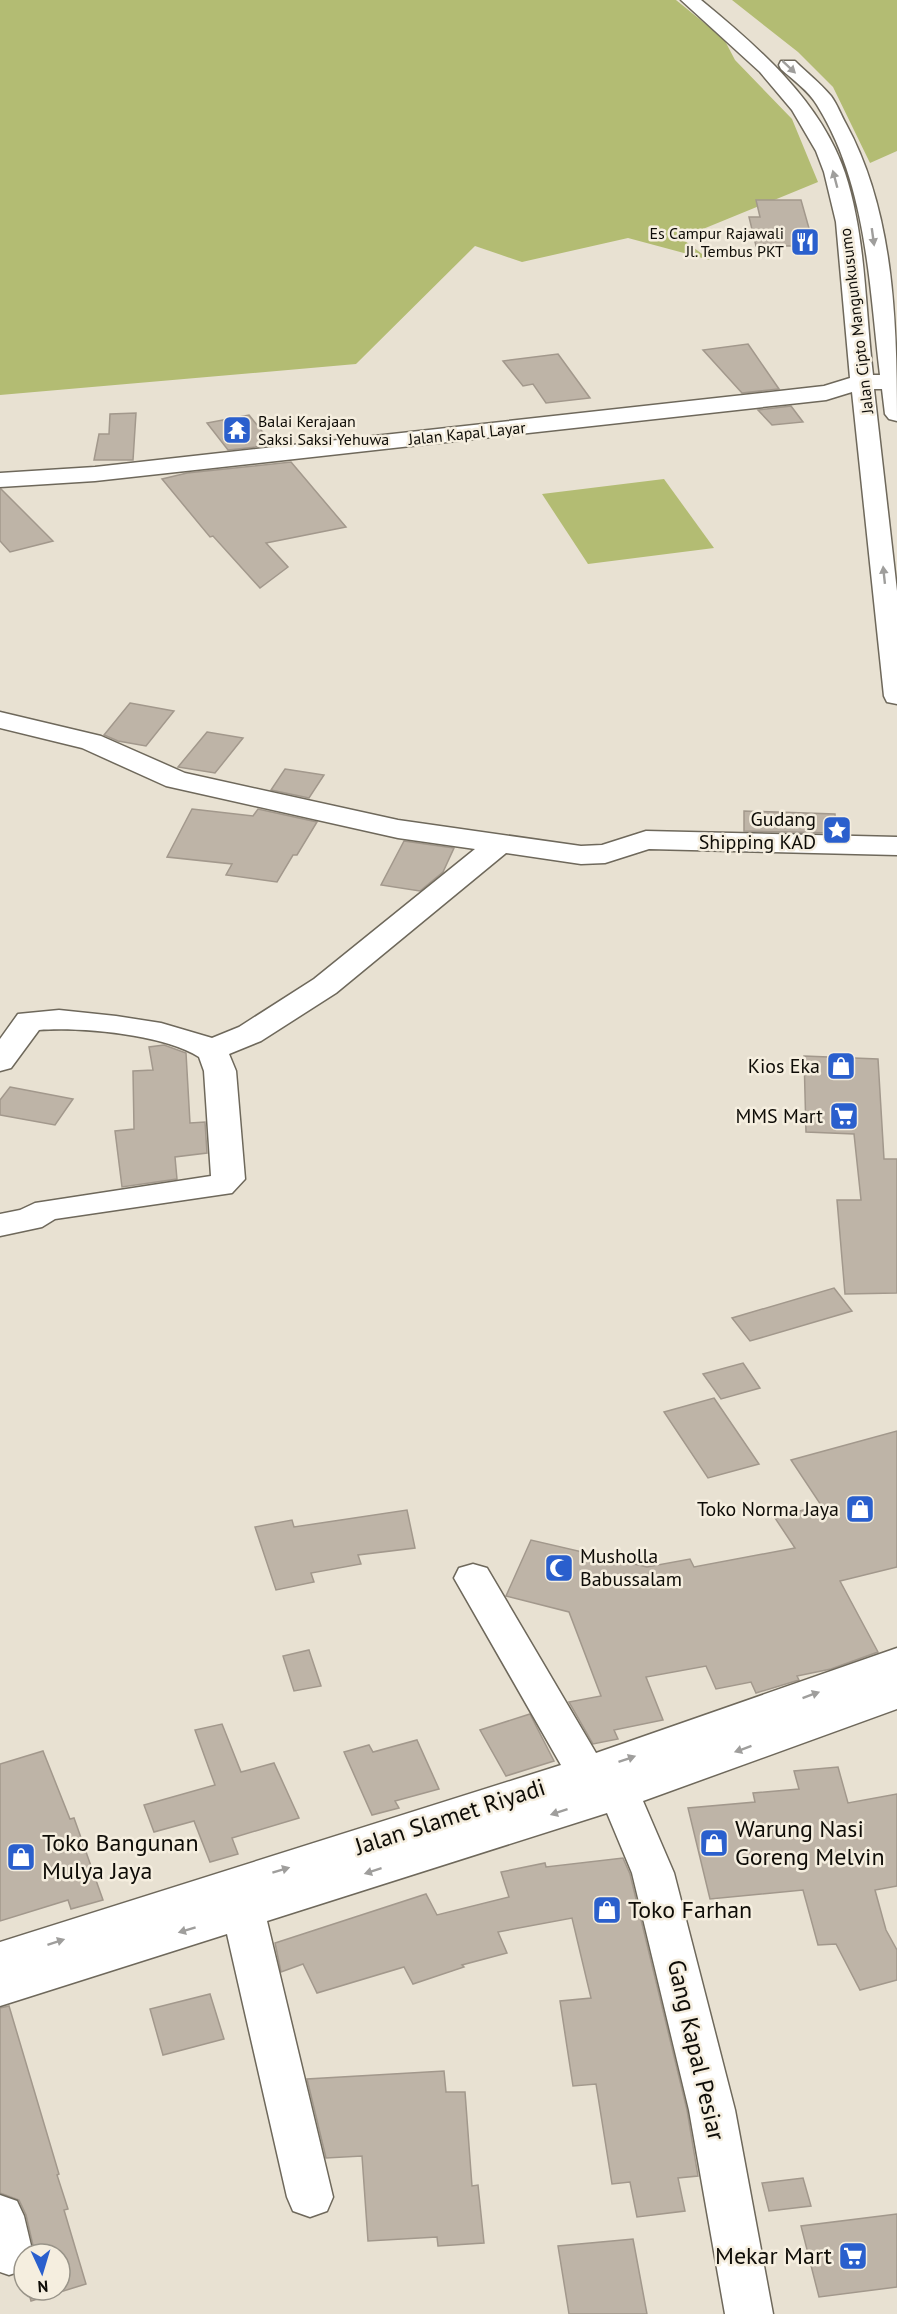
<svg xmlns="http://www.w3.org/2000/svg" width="897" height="2314" viewBox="0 0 897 2314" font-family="'PT Sans',sans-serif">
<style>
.green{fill:#b3bc73}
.building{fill:#beb4a7;stroke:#a2988c;stroke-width:1.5}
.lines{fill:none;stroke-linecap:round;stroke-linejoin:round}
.minor-casing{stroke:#6e685b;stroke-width:3}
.minor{fill:#fff;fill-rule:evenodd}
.oneway{fill:#9f9e9c}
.labels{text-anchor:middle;stroke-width:5;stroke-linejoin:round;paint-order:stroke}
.far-poi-label{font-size:16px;fill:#0e0c07;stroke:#f5eedf;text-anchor:end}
.far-street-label{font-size:16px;fill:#0e0c07;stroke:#f5eedf}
.poi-label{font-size:20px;fill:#0e0c07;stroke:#f5eedf;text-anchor:end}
.near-street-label{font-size:24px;fill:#0e0c07;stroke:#f5eedf}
.near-poi-label{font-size:24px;fill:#0e0c07;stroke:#f5eedf;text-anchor:start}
</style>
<rect width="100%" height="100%" fill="#e8e1d2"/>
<g class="green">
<path d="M 0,0 L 676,0 L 724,39 L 735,60 L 792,119 L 818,182 L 681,238 L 710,260 L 628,238 L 522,262 L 475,246 L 356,364 L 0,395 Z"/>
<path d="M 732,0 L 897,0 L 897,151 L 870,163 L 833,87 L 798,52 Z"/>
<path d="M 664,479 L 714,548 L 588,564 L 542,494 Z"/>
</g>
<g class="building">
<path d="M 756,200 L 801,200 L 814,246 L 756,246 L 749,217 L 760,217 Z"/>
<path d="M 748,344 L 779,389 L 742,393 L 703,350 Z"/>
<path d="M 558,354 L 590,398 L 546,403 L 533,384 L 523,386 L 503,361 Z"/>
<path d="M 791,406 L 803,422 L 772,425 L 758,410 Z"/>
<path d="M 136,413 L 133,460 L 94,460 L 99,434 L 109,434 L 110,414 Z"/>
<path d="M 249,415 L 273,445 L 228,450 L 207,423 Z"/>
<path d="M 291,462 L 346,527 L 266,543 L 288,567 L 260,588 L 213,536 L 210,537 L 162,479 L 187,473 Z"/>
<path d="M 0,489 L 1,489 L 53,541 L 10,552 L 0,541 Z"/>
<path d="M 130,703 L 174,711 L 146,746 L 118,741 L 104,735 Z"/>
<path d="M 207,732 L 243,738 L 215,773 L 178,767 Z"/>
<path d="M 285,769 L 324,775 L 309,798 L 271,790 Z"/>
<path d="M 192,809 L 253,816 L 258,809 L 317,822 L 297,855 L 293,855 L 277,882 L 226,875 L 232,864 L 167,857 Z"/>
<path d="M 744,811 L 835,814 L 836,833 L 744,831 Z"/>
<path d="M 404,841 L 454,848 L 443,872 L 420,891 L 381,885 Z"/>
<path d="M 164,1045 L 186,1053 L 190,1123 L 205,1122 L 207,1153 L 175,1157 L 177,1179 L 122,1187 L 115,1131 L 134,1129 L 133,1071 L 153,1070 L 149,1047 Z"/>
<path d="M 804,1056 L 878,1059 L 884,1159 L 897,1159 L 897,1293 L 845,1294 L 837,1200 L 861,1200 L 854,1134 L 806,1132 Z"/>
<path d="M 10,1087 L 73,1099 L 55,1125 L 0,1115 L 0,1100 Z"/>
<path d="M 834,1288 L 852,1311 L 750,1341 L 732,1318 Z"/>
<path d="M 743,1363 L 760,1388 L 721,1399 L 703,1374 Z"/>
<path d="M 714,1398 L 759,1464 L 708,1478 L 664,1412 Z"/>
<path d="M 897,1431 L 897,1567 L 840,1581 L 878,1652 L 831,1669 L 797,1676 L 799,1680 L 756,1693 L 751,1682 L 716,1689 L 706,1666 L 646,1677 L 663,1720 L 614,1730 L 618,1739 L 593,1744 L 569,1702 L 601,1696 L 569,1612 L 506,1596 L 531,1540 L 647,1567 L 690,1559 L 694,1567 L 795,1548 L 775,1518 L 821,1505 L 791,1460 Z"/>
<path d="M 407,1510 L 415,1548 L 358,1555 L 361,1564 L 311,1573 L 314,1582 L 276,1590 L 255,1527 L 292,1520 L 294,1527 Z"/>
<path d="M 309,1650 L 321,1686 L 294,1691 L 283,1656 Z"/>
<path d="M 530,1714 L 554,1761 L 506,1776 L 480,1730 Z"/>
<path d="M 222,1724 L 241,1772 L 274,1763 L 299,1818 L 232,1838 L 238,1854 L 210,1862 L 194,1821 L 154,1832 L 144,1805 L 215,1785 L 195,1730 Z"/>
<path d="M 417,1740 L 439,1789 L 395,1801 L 399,1808 L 372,1815 L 344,1752 L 369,1745 L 373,1752 Z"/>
<path d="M 43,1751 L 70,1819 L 74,1818 L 103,1900 L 71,1909 L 68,1900 L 0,1921 L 0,1764 Z"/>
<path d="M 838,1767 L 848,1803 L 897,1794 L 897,1886 L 875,1890 L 886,1930 L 897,1950 L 897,1980 L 860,1990 L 836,1944 L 818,1945 L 803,1890 L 710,1899 L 688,1808 L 755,1802 L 753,1793 L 799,1789 L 794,1771 Z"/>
<path d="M 623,1858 L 630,1874 L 687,2110 L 698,2176 L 678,2178 L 685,2211 L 637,2217 L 630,2182 L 612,2184 L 596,2084 L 573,2086 L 560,2001 L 591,1998 L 572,1918 L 498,1932 L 507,1953 L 462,1965 L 464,1967 L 413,1984 L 404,1967 L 317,1993 L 303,1964 L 281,1972 L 275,1943 L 426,1894 L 437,1915 L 509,1897 L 501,1872 L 545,1863 L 546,1867 Z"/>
<path d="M 210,1994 L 224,2039 L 163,2055 L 150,2009 Z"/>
<path d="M 9,2006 L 59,2174 L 57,2175 L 68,2209 L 64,2210 L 86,2284 L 31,2301 L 28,2290 L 60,2290 L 60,2254 L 35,2254 L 26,2215 L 19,2200 L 0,2193 L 0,2008 Z"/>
<path d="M 444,2071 L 446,2092 L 465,2092 L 472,2186 L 478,2185 L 484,2243 L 438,2246 L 437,2237 L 368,2241 L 362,2156 L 326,2158 L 307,2079 Z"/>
<path d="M 803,2178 L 811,2206 L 769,2211 L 762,2183 Z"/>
<path d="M 897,2214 L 897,2287 L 819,2297 L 801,2226 Z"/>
<path d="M 633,2239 L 647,2314 L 569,2314 L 558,2246 Z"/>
</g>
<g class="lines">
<g class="minor-casing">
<g id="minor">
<path d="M 681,0 L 701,0 C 757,46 821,101 845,173 C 866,237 865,308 873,375 L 880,375 C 869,284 867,185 817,105 C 809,91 793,80 781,69 L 779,65 L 781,61 L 795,61 C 806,72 820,83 831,96 C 837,104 841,115 846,124 C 894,212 897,322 897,421 L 889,419 L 885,414 L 882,389 L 874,389 L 897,591 L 897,704 L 887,702 L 884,696 L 852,392 L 826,400 L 799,403 L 95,481 L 0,487 L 0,473 L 95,467 L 824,386 L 850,378 L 836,222 L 824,172 L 816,151 L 792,110 L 760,72 Z"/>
<path d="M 0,712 L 101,736 L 185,773 L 398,820 L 581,846 L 602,845 L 646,831 L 897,837 L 897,855 L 649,849 L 605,863 L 581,864 L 506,853 L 336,993 L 261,1041 L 229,1054 L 236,1071 L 245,1179 L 232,1193 L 55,1219 L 42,1227 L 0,1236 L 0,1214 L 20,1210 L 35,1203 L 211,1176 L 204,1071 L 199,1057 C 162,1034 81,1027 39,1030 L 11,1068 L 0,1071 L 0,1039 L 18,1014 L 59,1010 L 116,1016 L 161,1023 L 212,1038 L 239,1027 L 314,979 L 475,849 L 398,838 L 166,786 L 82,748 L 0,728 Z"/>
<path d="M 473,1564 L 487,1568 L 596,1753 L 897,1648 L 897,1709 L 643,1801 L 674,1873 L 735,2110 L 773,2314 L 725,2314 L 689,2110 L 632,1873 L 607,1813 L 267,1921 L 333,2197 L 327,2211 L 310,2217 L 293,2211 L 287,2197 L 227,1934 L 0,2006 L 0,1942 L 561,1765 L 454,1578 L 459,1568 Z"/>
<path d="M 0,2195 L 17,2201 L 24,2216 L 33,2254 L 24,2254 L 24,2270 L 9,2275 L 0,2272 Z"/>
</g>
</g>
<use href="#minor" class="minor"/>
</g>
<defs><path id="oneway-solid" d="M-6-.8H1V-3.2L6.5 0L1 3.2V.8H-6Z" transform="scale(1.5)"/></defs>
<g class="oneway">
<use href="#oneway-solid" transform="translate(789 67) rotate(43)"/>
<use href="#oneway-solid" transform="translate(835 179) rotate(-105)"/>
<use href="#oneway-solid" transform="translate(873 237) rotate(82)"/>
<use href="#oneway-solid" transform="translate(884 575) rotate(-96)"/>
<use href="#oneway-solid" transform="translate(811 1695) rotate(-20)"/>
<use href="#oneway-solid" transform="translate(743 1749) rotate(160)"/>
<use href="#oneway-solid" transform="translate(627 1759) rotate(-19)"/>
<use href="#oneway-solid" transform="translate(559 1812) rotate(162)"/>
<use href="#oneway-solid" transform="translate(281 1870) rotate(-17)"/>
<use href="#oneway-solid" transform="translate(373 1871) rotate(162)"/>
<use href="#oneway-solid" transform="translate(187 1930) rotate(163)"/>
<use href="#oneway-solid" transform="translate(56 1942) rotate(-18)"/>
</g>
<defs>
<g id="restaurant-square" transform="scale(1.5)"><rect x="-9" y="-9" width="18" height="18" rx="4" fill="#2a5fcd" stroke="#f5eedf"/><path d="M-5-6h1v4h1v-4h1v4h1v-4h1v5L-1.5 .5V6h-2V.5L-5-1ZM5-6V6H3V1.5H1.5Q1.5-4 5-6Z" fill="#fff"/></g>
<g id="temple-square" transform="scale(1.5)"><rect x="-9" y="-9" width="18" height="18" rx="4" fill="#2a5fcd" stroke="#f5eedf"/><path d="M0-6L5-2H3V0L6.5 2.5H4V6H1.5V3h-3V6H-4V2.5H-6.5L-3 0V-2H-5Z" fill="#fff"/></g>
<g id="sight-square" transform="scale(1.5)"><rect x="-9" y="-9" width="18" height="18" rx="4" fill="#2a5fcd" stroke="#f5eedf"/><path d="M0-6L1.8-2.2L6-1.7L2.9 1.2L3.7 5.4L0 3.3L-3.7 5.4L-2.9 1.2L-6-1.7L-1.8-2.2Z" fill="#fff"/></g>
<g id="shop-square" transform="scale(1.5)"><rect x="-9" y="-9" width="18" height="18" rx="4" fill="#2a5fcd" stroke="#f5eedf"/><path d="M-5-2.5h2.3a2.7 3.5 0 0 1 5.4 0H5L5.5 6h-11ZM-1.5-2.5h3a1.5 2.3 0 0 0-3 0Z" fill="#fff"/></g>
<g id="supermarket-square" transform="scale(1.5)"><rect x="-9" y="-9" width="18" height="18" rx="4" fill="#2a5fcd" stroke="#f5eedf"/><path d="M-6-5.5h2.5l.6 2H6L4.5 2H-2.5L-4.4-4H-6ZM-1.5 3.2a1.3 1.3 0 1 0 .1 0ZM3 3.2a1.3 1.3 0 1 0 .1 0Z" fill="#fff"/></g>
<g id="mosque-square" transform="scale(1.5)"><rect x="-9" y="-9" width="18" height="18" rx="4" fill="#2a5fcd" stroke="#f5eedf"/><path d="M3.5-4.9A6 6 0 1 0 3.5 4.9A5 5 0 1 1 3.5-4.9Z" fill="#fff"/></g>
</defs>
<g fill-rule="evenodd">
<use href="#restaurant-square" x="805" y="242"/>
<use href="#temple-square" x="237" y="430"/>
<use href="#sight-square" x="837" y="830"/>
<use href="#shop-square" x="841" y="1066"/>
<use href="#supermarket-square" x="844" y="1116"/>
<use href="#shop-square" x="860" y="1509"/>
<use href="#mosque-square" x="559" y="1568"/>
<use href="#shop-square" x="714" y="1843"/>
<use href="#shop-square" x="21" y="1857"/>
<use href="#shop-square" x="607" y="1910"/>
<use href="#supermarket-square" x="853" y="2256"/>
</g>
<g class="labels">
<g class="far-poi-label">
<text x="784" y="239">Es Campur Rajawali<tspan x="784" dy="18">Jl. Tembus PKT</tspan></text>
<text x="258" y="427" text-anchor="start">Balai Kerajaan<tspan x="258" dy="18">Saksi Saksi Yehuwa</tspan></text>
</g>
<g class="far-street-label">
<text transform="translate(856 321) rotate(-97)" y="6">Jalan Cipto Mangunkusumo</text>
<text transform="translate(467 433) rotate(-6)" y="6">Jalan Kapal Layar</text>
</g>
<g class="poi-label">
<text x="816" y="826">Gudang<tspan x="816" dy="23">Shipping KAD</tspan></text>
<text x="820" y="1073">Kios Eka</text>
<text x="823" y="1123">MMS Mart</text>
<text x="839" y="1516">Toko Norma Jaya</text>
<text x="580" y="1563" text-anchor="start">Musholla<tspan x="580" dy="23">Babussalam</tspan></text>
</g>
<g class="near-street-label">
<text transform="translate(450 1817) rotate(-18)" y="8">Jalan Slamet Riyadi</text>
<text transform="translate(696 2050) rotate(77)" y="8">Gang Kapal Pesiar</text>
</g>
<g class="near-poi-label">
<text x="735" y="1837">Warung Nasi<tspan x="735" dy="28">Goreng Melvin</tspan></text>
<text x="42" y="1851">Toko Bangunan<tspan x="42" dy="28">Mulya Jaya</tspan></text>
<text x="628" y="1918">Toko Farhan</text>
<text x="832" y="2264" text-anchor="end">Mekar Mart</text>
</g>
</g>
<g transform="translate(42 2272) rotate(176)"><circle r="28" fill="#f5eedf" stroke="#999489" stroke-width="1.5"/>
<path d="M0-4.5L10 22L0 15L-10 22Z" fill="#2a5fcd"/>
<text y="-9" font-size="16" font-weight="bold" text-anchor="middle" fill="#0e0c07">N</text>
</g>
</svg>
